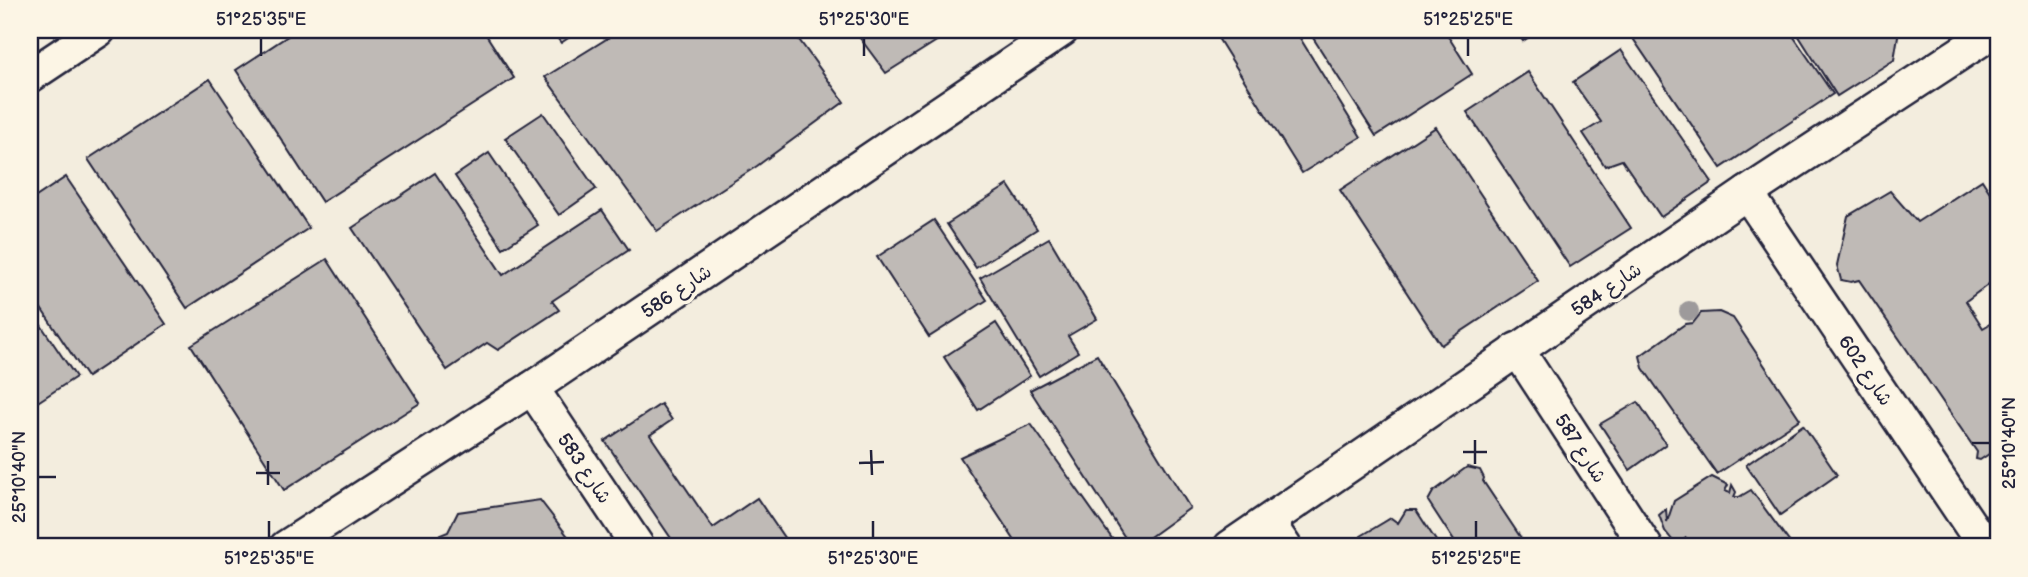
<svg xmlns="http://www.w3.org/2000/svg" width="2028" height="577" viewBox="0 0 2028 577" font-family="'Balsamiq Sans','Playpen Sans Arabic',sans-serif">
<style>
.building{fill:#bfbab6;stroke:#22223b;stroke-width:2}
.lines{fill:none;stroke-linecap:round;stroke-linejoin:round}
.street-casing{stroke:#22223b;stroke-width:37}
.street{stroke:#fcf5e5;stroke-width:32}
.tree{fill:#9d9a9b}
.ticks{fill:none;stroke:#22223b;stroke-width:2.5}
.labels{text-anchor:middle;stroke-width:7;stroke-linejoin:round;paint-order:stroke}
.street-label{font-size:19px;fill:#22223b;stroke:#fcf5e5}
.neatline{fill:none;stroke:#22223b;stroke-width:2.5}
.ticks-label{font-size:18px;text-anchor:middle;fill:#22223b}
</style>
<rect width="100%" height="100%" fill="#f3edde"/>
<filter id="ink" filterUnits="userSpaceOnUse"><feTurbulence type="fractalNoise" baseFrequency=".0143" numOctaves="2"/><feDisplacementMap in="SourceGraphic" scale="14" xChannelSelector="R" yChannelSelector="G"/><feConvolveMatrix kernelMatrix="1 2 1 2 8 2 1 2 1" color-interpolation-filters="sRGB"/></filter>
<g filter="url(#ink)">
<g class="building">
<path d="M 297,30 L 483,30 L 514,78 L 322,202 L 236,70 Z"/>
<path d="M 551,30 L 580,30 L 561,43 Z"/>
<path d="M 621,30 L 792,30 L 844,102 L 757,166 L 657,231 L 545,77 Z"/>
<path d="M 854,30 L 954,30 L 886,73 Z"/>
<path d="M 1213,30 L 1295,30 L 1361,137 L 1302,173 Z"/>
<path d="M 1308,30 L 1444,30 L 1472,74 L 1376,136 Z"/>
<path d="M 1515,30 L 1539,30 L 1523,41 Z"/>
<path d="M 1644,30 L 1789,30 L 1833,94 L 1721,168 L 1632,37 Z"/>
<path d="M 1795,30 L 1899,30 L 1894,60 L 1837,96 Z"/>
<path d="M 1621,50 L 1712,182 L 1661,217 L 1622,160 L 1605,166 L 1583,133 L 1601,122 L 1573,82 Z"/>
<path d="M 1528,72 L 1631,228 L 1570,267 L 1467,112 Z"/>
<path d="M 210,79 L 309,228 L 187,308 L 88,159 Z"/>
<path d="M 543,113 L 596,189 L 559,215 L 505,138 Z"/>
<path d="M 1436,127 L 1538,281 L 1441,345 L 1340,190 Z"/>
<path d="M 489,153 L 538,225 L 503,248 L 455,176 Z"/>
<path d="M 435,173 L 503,275 L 602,210 L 629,250 L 552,301 L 559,310 L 498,350 L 487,343 L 447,370 L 352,228 Z"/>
<path d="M 66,177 L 166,324 L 87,377 L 30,292 L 30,201 Z"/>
<path d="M 1982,180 L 1998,205 L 1998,277 L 1966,301 L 1983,328 L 1998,319 L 1998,448 L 1980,460 L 1976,459 L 1977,452 L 1859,280 L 1851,282 L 1841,280 L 1837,265 L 1848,216 L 1890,191 L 1917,222 Z"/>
<path d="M 1008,185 L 1037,229 L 976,268 L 947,224 Z"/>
<path d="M 934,220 L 987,300 L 929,337 L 877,257 Z"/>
<path d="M 1049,238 L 1097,319 L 1068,336 L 1078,352 L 1039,376 L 980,278 Z"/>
<path d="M 327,259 L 420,403 L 284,490 L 191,345 Z"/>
<path d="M 30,309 L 76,377 L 30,407 Z"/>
<path d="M 1719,312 L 1733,318 L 1800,419 L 1717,474 L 1643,368 L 1640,356 L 1685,324 L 1693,323 L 1701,313 Z"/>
<path d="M 996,323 L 1030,376 L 978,410 L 944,357 Z"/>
<path d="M 1097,355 L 1190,508 L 1136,547 L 1131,547 L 1030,390 Z"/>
<path d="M 1638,402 L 1666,444 L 1630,470 L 1600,424 Z"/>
<path d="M 661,404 L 672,420 L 650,435 L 713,528 L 757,498 L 787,542 L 779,547 L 677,547 L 605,441 Z"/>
<path d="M 1031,424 L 1118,547 L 1019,547 L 960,457 Z"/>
<path d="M 1803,425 L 1837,475 L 1780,515 L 1746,465 Z"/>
<path d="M 1467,467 L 1480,470 L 1484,478 L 1483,481 L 1527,547 L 1458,547 L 1428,501 L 1433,492 Z"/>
<path d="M 1712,477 L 1728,485 L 1725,491 L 1730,493 L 1732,485 L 1736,492 L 1734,497 L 1739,497 L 1751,490 L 1793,547 L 1694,547 L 1686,538 L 1677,546 L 1665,531 L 1659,515 L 1666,509 L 1667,522 L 1674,501 Z"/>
<path d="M 540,500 L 573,543 L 565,547 L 411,547 L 448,532 L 458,512 Z"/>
<path d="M 1406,510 L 1416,510 L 1440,547 L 1359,547 L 1361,536 L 1391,518 L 1398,523 Z"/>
</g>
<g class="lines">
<g class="street-casing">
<g id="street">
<path d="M 30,76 L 99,30"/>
<path d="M 1747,193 L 1985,547"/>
<path d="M 1517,349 L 1646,547"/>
<path d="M 532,388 L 638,547"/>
<path d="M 1268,522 L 1285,547"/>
<path d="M 286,547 L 532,388 L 1062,30"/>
<path d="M 1230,547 L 1747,193 L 1985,37"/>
</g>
</g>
<use href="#street" class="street"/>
</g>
<circle class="tree" cx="1689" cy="311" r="10"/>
</g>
<path class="ticks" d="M 261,38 L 261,56M 864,38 L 864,56M 1468,38 L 1468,56M 1475,440 L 1475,464M 1972,443 L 1990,443M 871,450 L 872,475M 1463,452 L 1487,452M 268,461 L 268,485M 859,463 L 884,462M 256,473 L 280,473M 38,477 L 56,477M 269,521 L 269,538M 873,521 L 873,538M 1476,521 L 1476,538"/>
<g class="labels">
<g class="street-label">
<text transform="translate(1606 289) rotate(-34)" y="7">شارع 584</text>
<text transform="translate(676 291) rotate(-34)" y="7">شارع 586</text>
<text transform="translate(1866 370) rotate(56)" y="7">شارع 602</text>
<text transform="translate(1581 448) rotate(57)" y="7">شارع 587</text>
<text transform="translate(585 468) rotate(56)" y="7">شارع 583</text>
</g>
</g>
<rect width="2028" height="577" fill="none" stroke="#fcf5e5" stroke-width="77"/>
<rect x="38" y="38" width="1952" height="500" class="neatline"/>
<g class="ticks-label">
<text x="261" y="25">51°25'35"E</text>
<text x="864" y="25">51°25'30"E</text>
<text x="1468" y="25">51°25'25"E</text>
<text transform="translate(2009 443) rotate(-90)" y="6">25°10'40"N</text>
<text transform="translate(19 477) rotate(-90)" y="6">25°10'40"N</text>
<text x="269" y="564">51°25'35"E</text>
<text x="873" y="564">51°25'30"E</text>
<text x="1476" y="564">51°25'25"E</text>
</g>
</svg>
